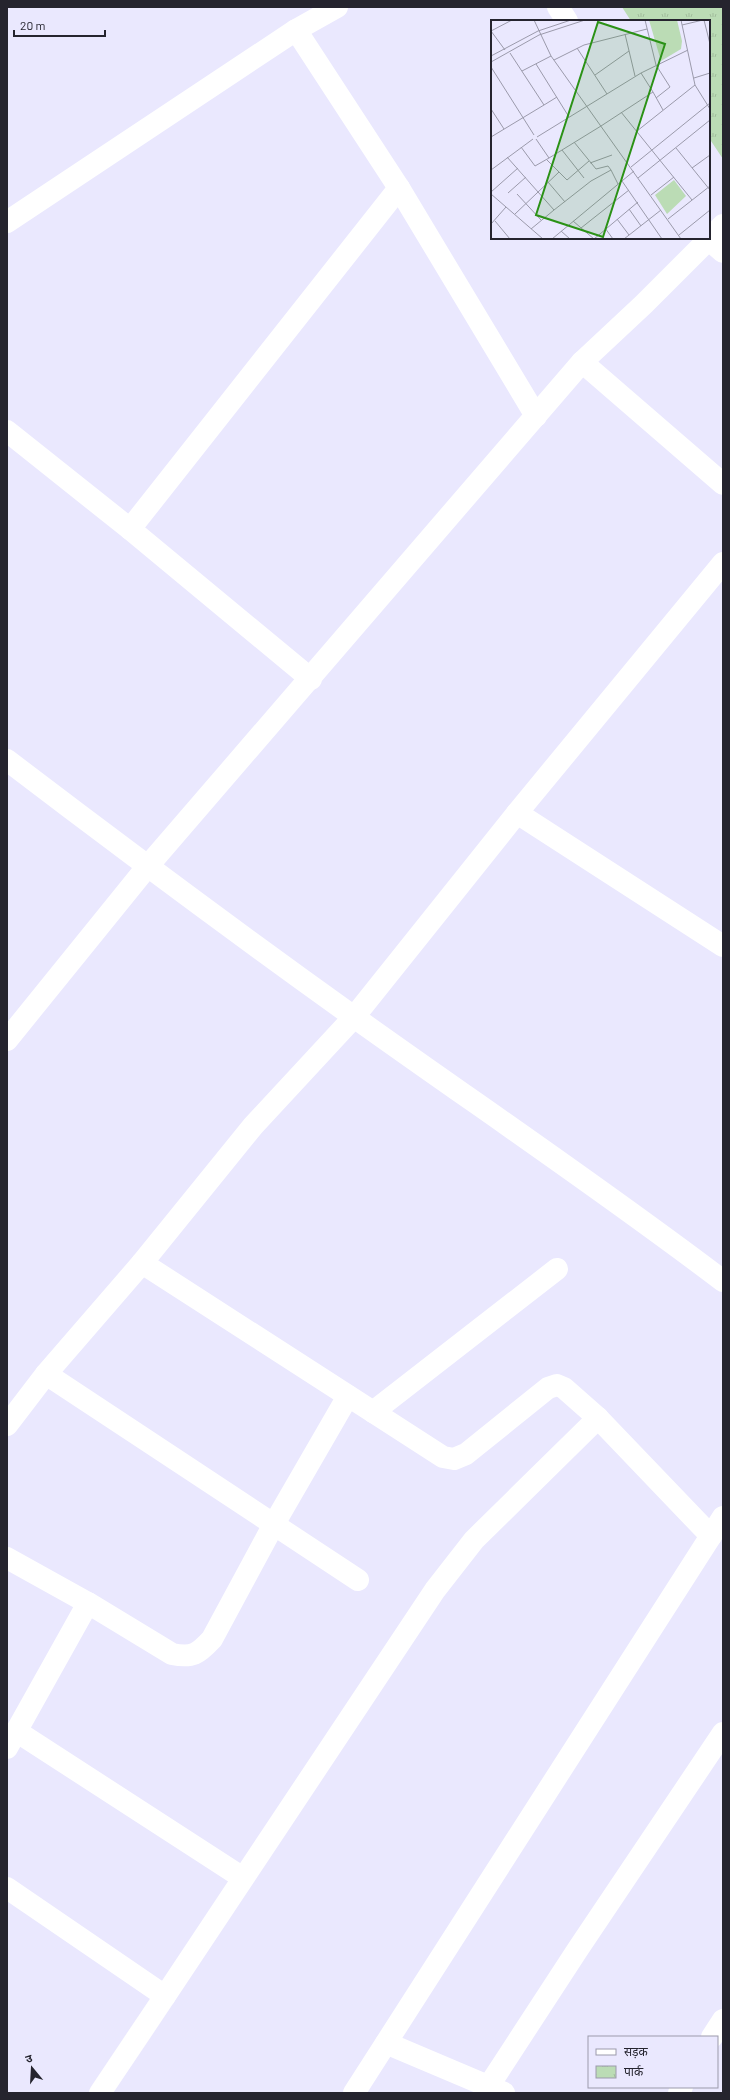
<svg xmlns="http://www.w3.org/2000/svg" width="730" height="2100" viewBox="0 0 730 2100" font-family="Barlow,'Noto Sans Devanagari',sans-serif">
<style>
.park{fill:url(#park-tufts)}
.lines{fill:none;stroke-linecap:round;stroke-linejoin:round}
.street{stroke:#fff;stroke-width:22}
.secondary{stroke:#fff;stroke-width:22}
.inset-road{fill:none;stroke:#9b9aab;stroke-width:1}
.view{fill:#2b9216;fill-opacity:0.15;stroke:#2b9216;stroke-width:2}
.inset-edge{fill:none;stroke:#25242e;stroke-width:2}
</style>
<defs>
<pattern id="park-tufts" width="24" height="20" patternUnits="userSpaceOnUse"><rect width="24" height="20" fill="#bbdcb5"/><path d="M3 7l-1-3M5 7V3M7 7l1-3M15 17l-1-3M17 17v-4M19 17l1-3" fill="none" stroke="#a1bd9c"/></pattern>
</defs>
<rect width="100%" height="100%" fill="#eae8fe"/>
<path class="park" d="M 622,7 L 723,7 L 723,159 L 709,138 L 709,21 L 631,21 Z"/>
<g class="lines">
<g class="street">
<path d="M 558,7 L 567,21"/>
<path d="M 296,30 L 399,188 L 536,416"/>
<path d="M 7,222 L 296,30 L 337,7"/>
<path d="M 707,238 L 723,252"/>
<path d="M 582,362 L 723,484"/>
<path d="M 7,431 L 130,529 L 311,679"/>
<path d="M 130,529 L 399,188"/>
<path d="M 517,813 L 723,946"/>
<path d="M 7,1040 L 147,867 L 582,362 L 644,304 L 723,225"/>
<path d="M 142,1263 L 443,1457 L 454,1459 L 466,1454 L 548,1388 L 557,1385 L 564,1388 L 598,1418"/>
<path d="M 46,1374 L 358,1580"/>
<path d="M 373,1412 L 557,1269"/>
<path d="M 7,1425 L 46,1374 L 142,1263 L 253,1126 L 354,1017 L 517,813 L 723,563"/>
<path d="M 7,1558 L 88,1603 L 7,1748"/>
<path d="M 88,1603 L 172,1654 C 193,1658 198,1654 212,1639 L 274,1524 L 348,1396"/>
<path d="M 16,1731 L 243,1878"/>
<path d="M 7,1888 L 165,1996 L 435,1590 L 474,1540 L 598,1418 L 711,1536"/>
<path d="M 712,2037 L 723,2020"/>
<path d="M 386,2043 L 504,2093"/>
<path d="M 488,2087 L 578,1949 L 723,1733"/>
<path d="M 100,2093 L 165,1996"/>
<path d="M 679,2093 L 682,2087"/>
</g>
<g class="secondary">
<path d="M 7,760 C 121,847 237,933 354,1017 C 477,1105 602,1189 723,1281"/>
<path d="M 354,2093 L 723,1517"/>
</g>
</g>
<g transform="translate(491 20)">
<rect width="219" height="219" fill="#eae8fe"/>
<path d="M 158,0 L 186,0 L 191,21 L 190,29 L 170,41 ZM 183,160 L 195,176 L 176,194 L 164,175 Z" fill="#bbdcb5"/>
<path class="inset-road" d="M 43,0 L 60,36 L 190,219M 154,0 L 165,45 L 179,67 L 165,78M 190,0 L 204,65 L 219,89M 213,0 L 219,24M 191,5 L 212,0M 0,11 L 14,30M 0,11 L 21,0M 134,14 L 144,56M 86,28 L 116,74M 0,36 L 47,11 L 80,0M 63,40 L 93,25 L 156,9M 0,42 L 48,15 L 94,0M 45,44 L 78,97M 0,47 L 43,115M 31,51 L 60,36M 104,55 L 138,31M 203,58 L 219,53M 162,72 L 172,90M 53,85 L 66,77M 0,89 L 13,109M 130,92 L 201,180M 146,111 L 204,65M 0,117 L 53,85 L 19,33M 46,117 L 150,53 L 197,30M 45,119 L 58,138 L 110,106 L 162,72 L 150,53M 83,122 L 105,149 L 117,146 L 120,150M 30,127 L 44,146 L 58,138M 185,128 L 219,170M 71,130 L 93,158M 16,137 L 63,190 L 100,161 L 120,150 L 127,164M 99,143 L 121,135M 140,147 L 219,83M 201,148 L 219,135M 0,150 L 42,119M 68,152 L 76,160 L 98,141M 147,158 L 219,100M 131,161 L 171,219M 57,162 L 74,182M 0,172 L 27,148M 17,173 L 35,157M 0,174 L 52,219M 26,174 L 50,200M 160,175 L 183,157M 138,189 L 150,206M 24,194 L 68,152 L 56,140M 126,199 L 138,215M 177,199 L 219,166M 4,201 L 19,219M 82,201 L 103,219M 0,204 L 15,187M 90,208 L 138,170M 114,208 L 122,219M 40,209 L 63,190M 70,211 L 79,219M 188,215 L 219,190M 61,219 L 143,151M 103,219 L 147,182M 133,219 L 170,190"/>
<path class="view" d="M 107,2 L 174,24 L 112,217 L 45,195 Z"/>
<rect width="219" height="219" class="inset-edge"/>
</g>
<rect width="730" height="2100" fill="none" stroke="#25242e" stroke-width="16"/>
<rect x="588" y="2036" width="130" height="52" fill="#eae8fe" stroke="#9b9aab"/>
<rect x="596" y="2049" width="20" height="6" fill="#ffffff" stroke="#9b9aab"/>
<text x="624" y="2056" font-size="12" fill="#25242e">सड़क</text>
<rect x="596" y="2066" width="20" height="12" fill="url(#park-tufts)" stroke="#9b9aab"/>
<text x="624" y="2076" font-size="12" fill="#25242e">पार्क</text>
<g transform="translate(32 2068) rotate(342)" stroke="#eae8fe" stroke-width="3" paint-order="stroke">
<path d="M0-3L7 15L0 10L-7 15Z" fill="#25242e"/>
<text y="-6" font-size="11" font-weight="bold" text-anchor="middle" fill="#25242e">उ</text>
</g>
<path d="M14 30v6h91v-6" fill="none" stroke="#25242e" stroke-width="2"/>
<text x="20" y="30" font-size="12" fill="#25242e" stroke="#eae8fe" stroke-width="3" paint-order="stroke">20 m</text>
</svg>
